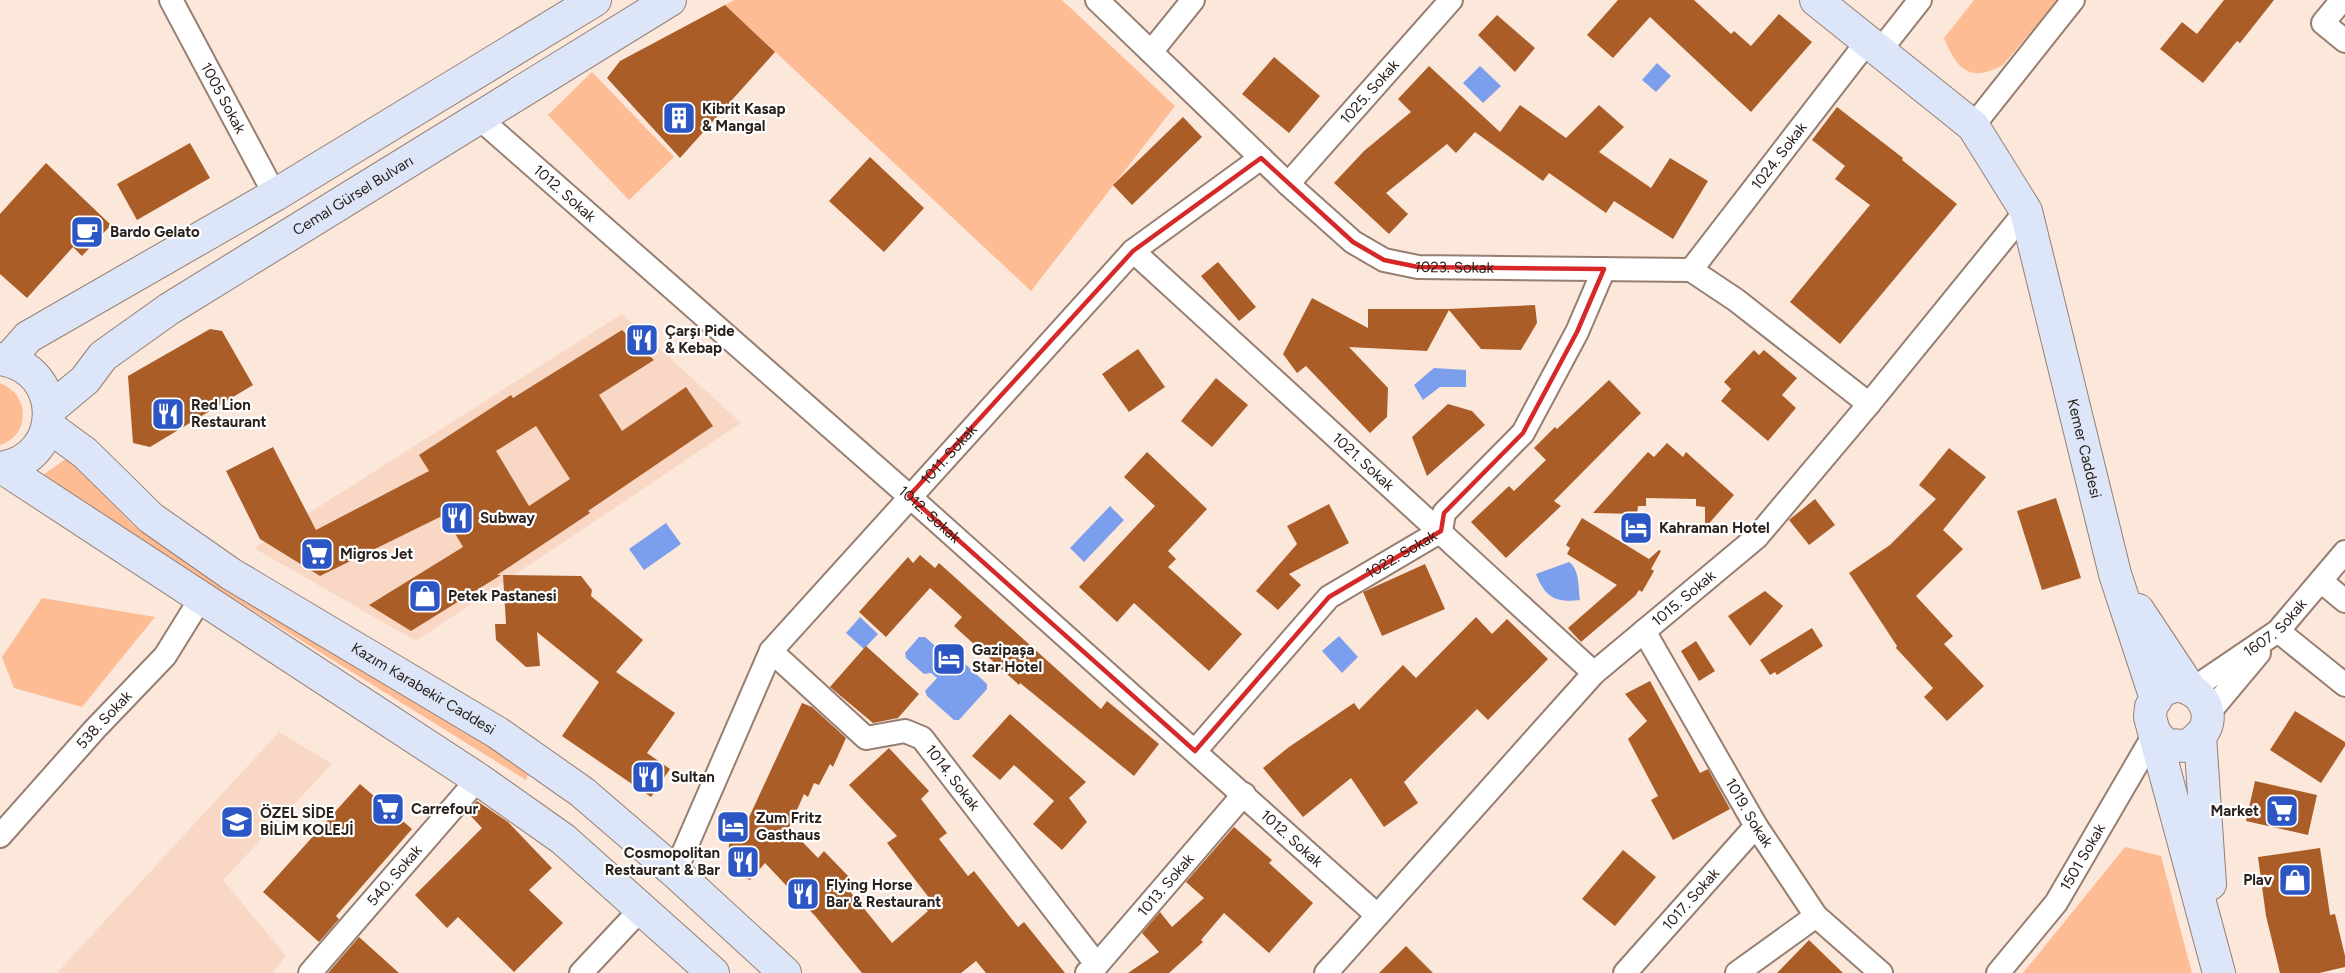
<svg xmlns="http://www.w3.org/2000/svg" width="2345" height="973" viewBox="0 0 2345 973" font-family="Figtree,sans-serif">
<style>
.built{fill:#f8d7c4}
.green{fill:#febc94}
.water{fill:#7c9fed}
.building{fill:#ab5d27;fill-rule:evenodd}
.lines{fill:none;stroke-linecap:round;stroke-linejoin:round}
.street-casing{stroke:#967f71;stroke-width:26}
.secondary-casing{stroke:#967f71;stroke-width:34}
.street{stroke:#fff;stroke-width:22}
.secondary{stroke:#dde6f8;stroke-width:32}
.marked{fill:none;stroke:#d62828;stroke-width:4.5;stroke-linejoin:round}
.labels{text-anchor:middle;stroke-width:4.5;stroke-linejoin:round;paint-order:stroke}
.street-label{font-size:15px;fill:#2b211c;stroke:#fff}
.poi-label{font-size:15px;font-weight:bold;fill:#2b211c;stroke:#fff;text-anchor:start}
</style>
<rect width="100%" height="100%" fill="#fce7db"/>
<g class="built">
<path d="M 622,314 L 741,423 L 416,641 L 254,548 Z"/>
<path d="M 279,732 L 332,764 L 223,880 L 286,956 L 272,973 L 57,973 Z"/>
</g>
<g class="green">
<path d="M 734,0 L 1062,0 L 1175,106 L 1031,291 L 725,5 Z"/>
<path d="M 1974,0 L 2058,0 L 2003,65 C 1970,83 1957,70 1944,38 Z"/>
<path d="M 592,72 L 674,157 L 629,200 L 548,115 Z"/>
<path d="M 0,383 C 30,394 31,435 0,445 Z"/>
<path d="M 67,458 L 133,525 L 529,772 L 526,780 L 39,478 Z"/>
<path d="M 42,598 L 155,617 L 82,707 L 14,688 L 2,657 Z"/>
<path d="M 2125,847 L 2161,856 L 2192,973 L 2023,973 Z"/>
</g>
<g class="water">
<path d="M 1657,63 L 1671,76 L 1656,92 L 1642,80 Z"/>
<path d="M 1480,66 L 1501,86 L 1483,103 L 1463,83 Z"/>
<path d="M 1434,368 L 1466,370 L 1466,387 L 1440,387 L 1423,400 L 1414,385 Z"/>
<path d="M 1110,506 L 1124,520 L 1084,562 L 1070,548 Z"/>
<path d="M 666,523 L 681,544 L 644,570 L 629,549 Z"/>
<path d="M 1569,562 C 1580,570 1578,587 1580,600 C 1555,603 1545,597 1536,574 Z"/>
<path d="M 860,617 L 878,634 L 864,649 L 846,633 Z"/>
<path d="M 1339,636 L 1358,657 L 1342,673 L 1322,651 Z"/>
<path d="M 919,637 L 925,637 L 941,651 L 951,651 L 987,684 L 987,689 L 959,720 L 954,720 L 927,696 L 925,691 L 937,678 L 931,673 L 924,674 L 906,658 L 905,653 Z"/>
</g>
<g class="building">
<path d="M 1618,0 L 1694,0 L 1731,34 L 1734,31 L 1751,46 L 1779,14 L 1812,42 L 1751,112 L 1650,17 L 1613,58 L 1587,35 Z"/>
<path d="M 2224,0 L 2274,0 L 2240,43 L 2237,41 L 2203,83 L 2160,49 L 2182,22 L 2197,34 Z"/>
<path d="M 725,5 L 775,52 L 680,158 L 607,78 L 620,61 Z"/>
<path d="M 1497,15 L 1535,48 L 1515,72 L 1478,35 Z"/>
<path d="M 1274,57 L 1320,96 L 1289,133 L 1242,94 Z"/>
<path d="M 1429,66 L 1500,132 L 1520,105 L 1566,138 L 1599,105 L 1624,127 L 1599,152 L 1651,188 L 1670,158 L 1708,181 L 1673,239 L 1614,201 L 1606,213 L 1549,173 L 1543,181 L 1475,132 L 1456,153 L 1447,144 L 1386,193 L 1408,214 L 1389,234 L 1334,183 L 1364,151 L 1411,112 L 1398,99 Z"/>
<path d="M 1837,107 L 1903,158 L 1902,160 L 1957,204 L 1840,344 L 1790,302 L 1870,205 L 1835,179 L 1845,166 L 1812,140 Z"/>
<path d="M 1183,117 L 1202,137 L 1132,205 L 1113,185 Z"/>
<path d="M 190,143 L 210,178 L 137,220 L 117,184 Z"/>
<path d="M 870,157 L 924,208 L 884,252 L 829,201 Z"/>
<path d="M 46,163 L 111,225 L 82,256 L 73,247 L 27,298 L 0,274 L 0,214 Z"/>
<path d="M 1218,262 L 1256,307 L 1239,321 L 1201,276 Z"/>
<path d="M 1312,298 L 1368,328 L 1368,309 L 1449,309 L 1535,305 L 1537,323 L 1521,350 L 1481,349 L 1449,310 L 1427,351 L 1349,347 L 1388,388 L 1387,417 L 1370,433 L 1306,366 L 1297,373 L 1283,354 Z"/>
<path d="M 210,329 L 222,331 L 253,385 L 150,447 L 133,443 L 128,376 Z"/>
<path d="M 622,330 L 654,360 L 599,395 L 622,431 L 686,387 L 713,426 L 588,511 L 590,513 L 497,575 L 501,575 L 411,631 L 369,605 L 463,547 L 444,515 L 320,576 L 260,539 L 226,471 L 273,447 L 316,530 L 429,471 L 419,455 L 511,395 L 513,398 ZM 536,426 L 570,479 L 529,506 L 496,451 Z"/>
<path d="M 1138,349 L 1165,387 L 1129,412 L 1102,374 Z"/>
<path d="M 1754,350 L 1759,355 L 1764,350 L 1797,378 L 1782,395 L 1796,408 L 1768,441 L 1721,401 L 1731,389 L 1724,382 Z"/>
<path d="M 1216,378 L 1248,405 L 1212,447 L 1181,421 Z"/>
<path d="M 1609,380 L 1641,413 L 1554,501 L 1561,506 L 1506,558 L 1471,522 L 1509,486 L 1514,491 L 1546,460 L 1534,448 L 1555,427 L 1557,429 Z"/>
<path d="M 1448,404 L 1472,411 L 1485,425 L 1427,476 L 1412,437 Z"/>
<path d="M 1667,443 L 1683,457 L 1686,452 L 1734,495 L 1705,528 L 1705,507 L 1696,506 L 1696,499 L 1646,498 L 1646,506 L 1638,506 L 1637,514 L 1593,513 L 1648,452 L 1654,457 Z"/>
<path d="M 1949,448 L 1986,477 L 1943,530 L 1963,549 L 1916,596 L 1953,636 L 1944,644 L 1984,686 L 1947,721 L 1924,697 L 1933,688 L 1896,648 L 1897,646 L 1849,573 L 1890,545 L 1936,499 L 1919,485 Z"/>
<path d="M 1147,452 L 1207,509 L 1168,551 L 1176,559 L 1168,567 L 1242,634 L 1209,671 L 1134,603 L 1117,622 L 1079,587 L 1155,506 L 1124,477 Z"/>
<path d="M 2056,498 L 2081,578 L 2042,590 L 2017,511 Z"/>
<path d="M 1815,499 L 1835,525 L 1809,545 L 1789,520 Z"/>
<path d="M 1329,504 L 1349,543 L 1289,574 L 1301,585 L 1278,610 L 1256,591 L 1297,544 L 1287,526 Z"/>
<path d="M 1582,518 L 1649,559 L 1659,550 L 1661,551 L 1651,569 L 1654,571 L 1642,592 L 1639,590 L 1635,596 L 1581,642 L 1568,628 L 1617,585 L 1567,554 L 1570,548 L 1566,545 Z"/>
<path d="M 920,555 L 935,568 L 939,563 L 1101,709 L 1107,701 L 1159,744 L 1134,776 L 1020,683 L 1019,685 L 954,626 L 962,617 L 930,588 L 886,637 L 859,612 L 908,557 L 913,563 Z"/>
<path d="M 1425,564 L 1445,609 L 1382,636 L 1363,592 Z"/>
<path d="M 503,575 L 581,576 L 592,590 L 591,596 L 643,640 L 616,672 L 675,713 L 647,753 L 670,769 L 651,797 L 562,736 L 599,682 L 537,632 L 540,666 L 526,667 L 496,640 L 495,624 L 506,624 Z"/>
<path d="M 1765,591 L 1783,606 L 1750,646 L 1728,616 Z"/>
<path d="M 1476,617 L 1492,634 L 1507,619 L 1548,659 L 1488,720 L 1477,709 L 1404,782 L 1418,803 L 1384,827 L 1351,778 L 1303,817 L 1263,768 L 1289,747 L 1354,703 L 1359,710 L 1403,665 L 1416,678 Z"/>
<path d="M 1812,628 L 1823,646 L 1777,675 L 1775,672 L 1770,675 L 1760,660 Z"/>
<path d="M 1696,641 L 1715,671 L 1699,681 L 1681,651 Z"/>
<path d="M 866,646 L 919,694 L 898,718 L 873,723 L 830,687 Z"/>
<path d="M 1650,681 L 1700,773 L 1708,769 L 1730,809 L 1673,840 L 1651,800 L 1658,796 L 1628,739 L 1647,721 L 1625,694 Z"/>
<path d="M 802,703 L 812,707 L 846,738 L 833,767 L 830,764 L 819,785 L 814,783 L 808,797 L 804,794 L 789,828 L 818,858 L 824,851 L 850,878 L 844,884 L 892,943 L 928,911 L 926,909 L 933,903 L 887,843 L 897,836 L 849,785 L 889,748 L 929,791 L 921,799 L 947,833 L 939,839 L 968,876 L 974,871 L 1018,927 L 1024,922 L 1065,973 L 986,973 L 976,961 L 961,973 L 862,973 L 816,917 L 765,863 L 750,880 L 728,871 L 727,864 L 730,837 L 738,841 Z"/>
<path d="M 2295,711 L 2345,742 L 2345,746 L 2321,783 L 2270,750 Z"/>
<path d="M 1010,714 L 1086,782 L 1069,798 L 1087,822 L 1062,850 L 1033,824 L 1054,801 L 1014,765 L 1000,780 L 972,756 Z"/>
<path d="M 2255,781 L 2317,795 L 2308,835 L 2246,821 Z"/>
<path d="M 360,784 L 412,829 L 336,916 L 339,919 L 319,942 L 263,892 Z"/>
<path d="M 477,801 L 508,822 L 552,868 L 529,890 L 563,923 L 514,972 L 458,917 L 447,928 L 415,895 L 482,828 L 467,812 Z"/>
<path d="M 1234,827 L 1272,860 L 1269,863 L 1313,903 L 1269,953 L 1224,913 L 1201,940 L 1203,942 L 1169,973 L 1128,973 L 1159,952 L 1142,933 L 1160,912 L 1172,927 L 1204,898 L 1186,882 Z"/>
<path d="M 2320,848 L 2330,915 L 2335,914 L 2345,956 L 2345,967 L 2319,973 L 2280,973 L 2266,916 L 2258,857 Z"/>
<path d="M 1623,850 L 1656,877 L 1615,926 L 1582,899 Z"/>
<path d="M 359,937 L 399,973 L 328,973 Z"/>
<path d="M 1809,940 L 1843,973 L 1777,973 Z"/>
<path d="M 1406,946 L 1433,973 L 1379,973 Z"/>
</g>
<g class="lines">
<g class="street-casing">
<g id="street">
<path id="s1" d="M 171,0 L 275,195"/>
<path id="s2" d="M 1097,0 L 1288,184 L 1353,242 L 1384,260 L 1418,267 L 1691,270 L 1736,300 L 1869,404"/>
<path d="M 2342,0 L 2323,23 L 2345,41"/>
<path d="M 1151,52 L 1193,0"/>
<path d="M 1879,52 L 1920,0"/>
<path id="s3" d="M 479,118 L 909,496 L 1377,915"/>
<path d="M 1973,126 L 2073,0"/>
<path id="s4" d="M 1288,184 L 1451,0"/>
<path id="s5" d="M 1133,251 L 1594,673"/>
<path id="s6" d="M 1691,270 L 1867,42"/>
<path d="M 2321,581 L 2345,601"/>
<path id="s7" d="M 1644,631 L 1756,826 L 1816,916 L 1881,973"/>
<path d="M 2278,631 L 2345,685"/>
<path id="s8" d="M 771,651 L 866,738 L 905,731 L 922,738 L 1097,965"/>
<path id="s9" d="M 2191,690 L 2278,631 L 2345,552"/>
<path d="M 2208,714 L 2259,653"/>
<path id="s10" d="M 1195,751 L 1329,597 L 1441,531 L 1444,513 L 1523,433 L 1577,332 L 1604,269"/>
<path id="s11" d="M 0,836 L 95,729 L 165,656 L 201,598"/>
<path id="s12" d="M 675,872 L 771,651 L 1133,251 L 1261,158"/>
<path id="s13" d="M 310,973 L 478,779"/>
<path d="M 581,973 L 641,909"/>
<path id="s14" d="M 1087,973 L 1097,965 L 1244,794"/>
<path id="s15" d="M 1326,973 L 1594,673 L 1757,537 L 1869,404 L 2026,211"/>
<path id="s16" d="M 1625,973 L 1756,826"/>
<path d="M 1737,973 L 1816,916"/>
<path id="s17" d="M 1998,973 L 2056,903 L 2155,733"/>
</g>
</g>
<g class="secondary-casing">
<g id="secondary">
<path id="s18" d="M 1816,0 L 1973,126 L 2026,211 L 2115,574 L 2156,699"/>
<path d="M 0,359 C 65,368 65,459 0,468"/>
<path d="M 8,360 L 28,337 L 275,195 L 595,0"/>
<path id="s19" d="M 49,410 L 85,380 L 103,356 L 169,309 L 670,0"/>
<path id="s20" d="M 48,426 L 85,453 L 151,518 L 231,574 L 498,733 L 582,792 L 675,872 L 785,973"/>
<path d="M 3,468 L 478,779 L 563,839 L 713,973"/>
<path d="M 2138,610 L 2191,690"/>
<path d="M 2155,733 L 2165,745 L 2188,746 C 2194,741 2201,736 2205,729 C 2214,710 2200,689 2179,686 C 2174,685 2166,689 2161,691 L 2151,707 L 2150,717 L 2219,973"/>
<path d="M 2200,736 L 2210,884"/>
</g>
</g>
<use href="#street" class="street"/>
<use href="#secondary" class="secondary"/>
</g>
<path class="marked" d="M 1261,158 L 1353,242 L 1384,260 L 1418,267 L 1604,269 L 1577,332 L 1523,433 L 1444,513 L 1441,531 L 1329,597 L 1195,751 L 909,496 L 1133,251 Z"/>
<defs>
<g id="building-square" transform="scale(1.725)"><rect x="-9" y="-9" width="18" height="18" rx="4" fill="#2d56c5" stroke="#fff"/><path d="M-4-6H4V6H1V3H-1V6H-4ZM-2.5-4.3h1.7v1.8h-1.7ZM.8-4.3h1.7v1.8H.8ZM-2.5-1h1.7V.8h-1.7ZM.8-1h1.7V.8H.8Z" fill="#fff"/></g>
<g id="cafe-square" transform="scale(1.725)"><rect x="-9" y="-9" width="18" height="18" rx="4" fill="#2d56c5" stroke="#fff"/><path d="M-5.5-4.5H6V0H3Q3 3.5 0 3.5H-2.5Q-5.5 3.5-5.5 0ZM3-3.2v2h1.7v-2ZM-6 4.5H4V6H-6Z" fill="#fff"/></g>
<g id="restaurant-square" transform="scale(1.725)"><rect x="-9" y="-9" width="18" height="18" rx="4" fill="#2d56c5" stroke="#fff"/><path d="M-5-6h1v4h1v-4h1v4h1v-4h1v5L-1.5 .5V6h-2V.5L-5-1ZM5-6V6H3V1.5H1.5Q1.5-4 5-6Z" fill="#fff"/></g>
<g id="hotel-square" transform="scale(1.725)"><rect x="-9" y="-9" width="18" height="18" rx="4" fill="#2d56c5" stroke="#fff"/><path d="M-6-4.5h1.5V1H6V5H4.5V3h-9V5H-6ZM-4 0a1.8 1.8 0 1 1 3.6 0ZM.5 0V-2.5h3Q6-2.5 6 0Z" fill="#fff"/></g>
<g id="supermarket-square" transform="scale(1.725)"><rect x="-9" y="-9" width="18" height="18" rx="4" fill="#2d56c5" stroke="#fff"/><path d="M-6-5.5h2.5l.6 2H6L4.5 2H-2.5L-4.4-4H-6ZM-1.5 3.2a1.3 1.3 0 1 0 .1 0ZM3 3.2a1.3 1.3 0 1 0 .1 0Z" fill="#fff"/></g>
<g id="shop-square" transform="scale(1.725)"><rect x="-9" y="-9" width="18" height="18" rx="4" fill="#2d56c5" stroke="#fff"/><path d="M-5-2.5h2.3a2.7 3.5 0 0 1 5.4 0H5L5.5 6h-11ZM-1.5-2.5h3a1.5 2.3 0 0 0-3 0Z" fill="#fff"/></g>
<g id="school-square" transform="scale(1.725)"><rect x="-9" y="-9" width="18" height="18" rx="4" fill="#2d56c5" stroke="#fff"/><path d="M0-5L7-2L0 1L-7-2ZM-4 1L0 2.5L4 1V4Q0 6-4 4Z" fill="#fff"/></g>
</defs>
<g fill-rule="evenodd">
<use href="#building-square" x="679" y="118"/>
<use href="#cafe-square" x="87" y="232"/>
<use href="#restaurant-square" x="642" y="340"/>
<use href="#restaurant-square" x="168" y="414"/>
<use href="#restaurant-square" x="457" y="518"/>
<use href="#hotel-square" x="1636" y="528"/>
<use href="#supermarket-square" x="317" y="554"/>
<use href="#shop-square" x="425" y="596"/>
<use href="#hotel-square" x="949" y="659"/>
<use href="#restaurant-square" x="648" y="777"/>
<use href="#supermarket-square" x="388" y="809"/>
<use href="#supermarket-square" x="2282" y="811"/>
<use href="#school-square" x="237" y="822"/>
<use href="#hotel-square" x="733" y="827"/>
<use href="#restaurant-square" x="743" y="862"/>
<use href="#shop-square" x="2295" y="880"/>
<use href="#restaurant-square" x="803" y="894"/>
</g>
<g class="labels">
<g class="street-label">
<text dy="5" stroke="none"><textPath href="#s4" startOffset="123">1025. Sokak</textPath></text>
<text dy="5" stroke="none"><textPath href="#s1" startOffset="111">1005 Sokak</textPath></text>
<text dy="5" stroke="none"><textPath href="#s6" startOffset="144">1024. Sokak</textPath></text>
<text dy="5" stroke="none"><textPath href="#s3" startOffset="114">1012. Sokak</textPath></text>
<text dy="5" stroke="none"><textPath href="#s19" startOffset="374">Cemal Gürsel Bulvarı</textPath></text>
<text dy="5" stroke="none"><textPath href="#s2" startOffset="459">1023. Sokak</textPath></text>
<text dy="5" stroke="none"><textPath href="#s18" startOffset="546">Kemer Caddesi</textPath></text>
<text dy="5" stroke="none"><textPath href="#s12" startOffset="506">1011. Sokak</textPath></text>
<text dy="5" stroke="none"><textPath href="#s5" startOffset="312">1021. Sokak</textPath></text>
<text dy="5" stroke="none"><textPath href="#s3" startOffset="600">1012. Sokak</textPath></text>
<text dy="5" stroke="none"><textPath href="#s10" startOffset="288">1022. Sokak</textPath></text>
<text dy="5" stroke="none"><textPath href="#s15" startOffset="519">1015. Sokak</textPath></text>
<text dy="5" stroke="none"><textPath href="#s9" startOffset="105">1607. Sokak</textPath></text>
<text dy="5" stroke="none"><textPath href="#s20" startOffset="460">Kazım Karabekir Caddesi</textPath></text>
<text dy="5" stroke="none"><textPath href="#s11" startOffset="156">538. Sokak</textPath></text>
<text dy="5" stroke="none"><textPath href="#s8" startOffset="237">1014. Sokak</textPath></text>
<text dy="5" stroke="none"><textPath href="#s7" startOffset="210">1019. Sokak</textPath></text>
<text dy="5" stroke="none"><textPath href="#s3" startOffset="1086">1012. Sokak</textPath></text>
<text dy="5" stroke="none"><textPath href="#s17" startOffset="144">1501 Sokak</textPath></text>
<text dy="5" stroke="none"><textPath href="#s13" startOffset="129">540. Sokak</textPath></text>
<text dy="5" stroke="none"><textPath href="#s14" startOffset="118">1013. Sokak</textPath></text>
<text dy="5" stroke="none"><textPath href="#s16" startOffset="99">1017. Sokak</textPath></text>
</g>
<g class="poi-label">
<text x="702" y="114">Kibrit Kasap<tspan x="702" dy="17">&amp; Mangal</tspan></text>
<text x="110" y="237">Bardo Gelato</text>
<text x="665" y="336">Çarşı Pide<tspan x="665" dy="17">&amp; Kebap</tspan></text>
<text x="191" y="410">Red Lion<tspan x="191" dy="17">Restaurant</tspan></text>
<text x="480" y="523">Subway</text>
<text x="1659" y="533">Kahraman Hotel</text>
<text x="340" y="559">Migros Jet</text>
<text x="448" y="601">Petek Pastanesi</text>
<text x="972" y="655">Gazipaşa<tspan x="972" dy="17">Star Hotel</tspan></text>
<text x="671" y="782">Sultan</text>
<text x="411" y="814">Carrefour</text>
<text x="2259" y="816" text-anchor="end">Market</text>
<text x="260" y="818">ÖZEL SİDE<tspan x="260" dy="17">BİLİM KOLEJİ</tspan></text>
<text x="756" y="823">Zum Fritz<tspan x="756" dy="17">Gasthaus</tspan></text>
<text x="720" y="858" text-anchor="end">Cosmopolitan<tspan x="720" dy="17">Restaurant &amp; Bar</tspan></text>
<text x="2272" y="885" text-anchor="end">Plav</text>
<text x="826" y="890">Flying Horse<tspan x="826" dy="17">Bar &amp; Restaurant</tspan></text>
</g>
</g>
</svg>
